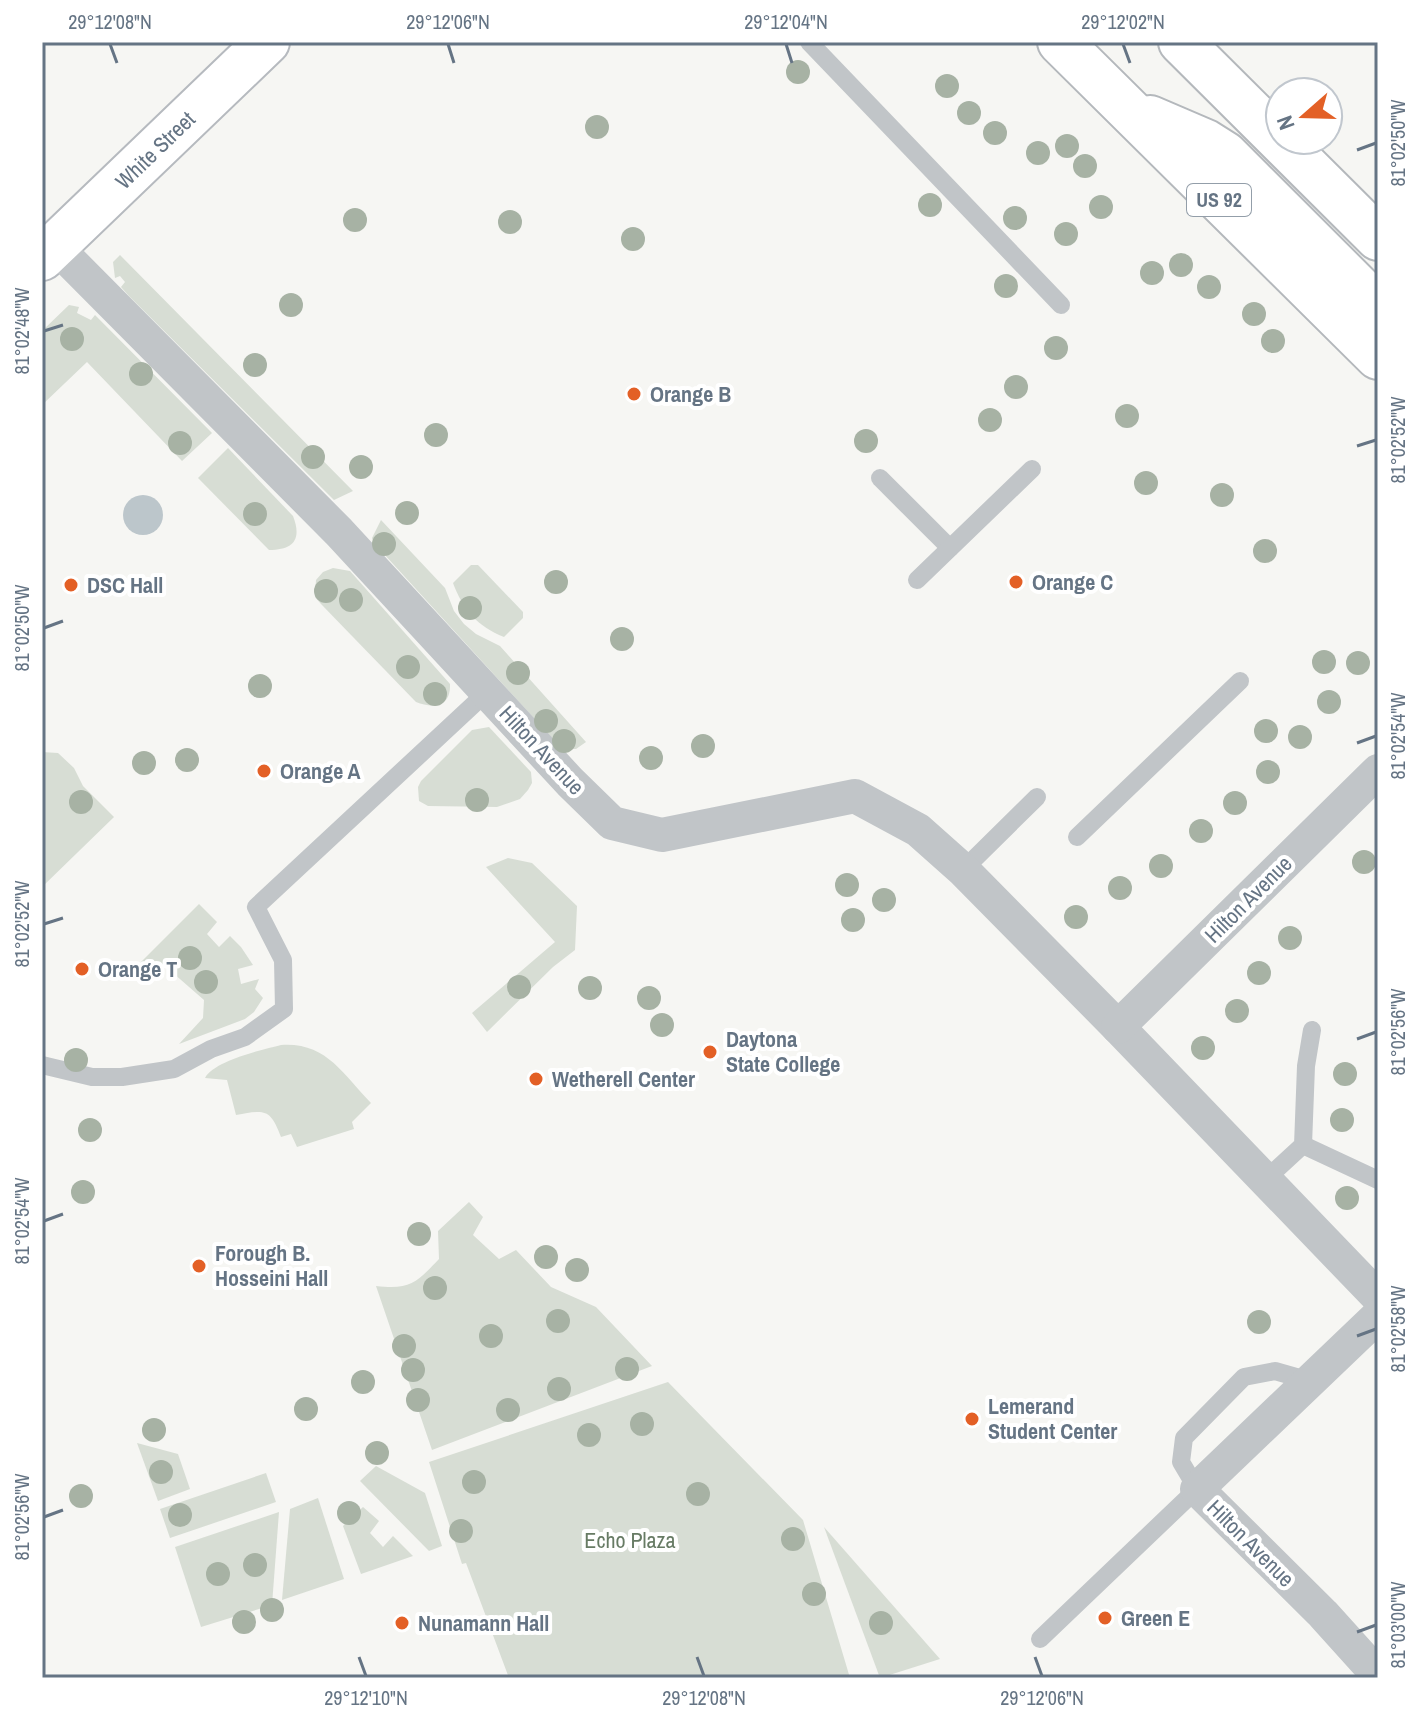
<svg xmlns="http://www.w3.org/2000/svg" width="1420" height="1720" viewBox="0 0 1420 1720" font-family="'Archivo Narrow',sans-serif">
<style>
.green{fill:#d7ddd4}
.water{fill:#bcc6cb}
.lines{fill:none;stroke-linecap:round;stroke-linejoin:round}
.secondary-casing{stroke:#b6babf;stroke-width:48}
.primary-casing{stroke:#b4b8bc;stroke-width:48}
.lane{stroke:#c1c5c8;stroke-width:18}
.street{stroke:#c1c5c8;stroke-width:34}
.secondary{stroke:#fff;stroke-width:44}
.primary{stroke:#fff;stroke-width:44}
.tree{fill:#a7b2a4}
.ticks{fill:none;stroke:#657484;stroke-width:3}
.poi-dot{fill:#e36026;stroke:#fff;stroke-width:3}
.labels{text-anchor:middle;stroke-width:8;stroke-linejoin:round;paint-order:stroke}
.shield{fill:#fff;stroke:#939ea9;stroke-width:2}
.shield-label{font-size:20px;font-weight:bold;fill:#657484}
.street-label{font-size:22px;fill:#657484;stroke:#fff}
.poi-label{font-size:22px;font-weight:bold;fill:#657484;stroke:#fff;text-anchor:start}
.park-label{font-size:22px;fill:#677b64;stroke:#fff}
.neatline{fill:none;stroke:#657484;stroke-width:3}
.ticks-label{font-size:20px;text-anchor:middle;fill:#657484}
</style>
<rect width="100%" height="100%" fill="#f6f6f3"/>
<g class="green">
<path d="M 120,255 L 353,491 L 334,500 L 129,296 L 121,287 L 125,282 L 120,276 L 115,278 L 113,262 Z"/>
<path d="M 69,305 L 79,307 L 77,313 L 91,320 L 95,315 L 212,433 L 182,461 L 87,362 L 42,405 L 42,331 Z"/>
<path d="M 228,448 L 293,516 C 302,539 294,550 269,550 L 198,478 Z"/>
<path d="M 381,520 L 445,588 L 454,611 L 464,624 L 476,634 L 500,646 L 586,742 L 576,749 L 562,749 L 373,542 L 372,538 Z"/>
<path d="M 471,565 L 478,565 L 523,612 L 523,618 L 504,637 C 477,626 463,610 453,583 Z"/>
<path d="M 333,568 L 350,571 L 450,684 C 451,707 433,709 416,702 L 321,604 L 315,597 L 316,580 L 323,572 Z"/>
<path d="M 489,727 L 531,772 L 532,783 L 528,790 L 520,799 L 497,807 L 428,806 L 419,801 L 418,787 L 421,781 L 472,730 Z"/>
<path d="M 42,752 L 58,753 L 74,768 L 83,786 L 114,817 L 42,887 Z"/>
<path d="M 508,858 L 532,863 L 577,906 L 575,950 L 553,967 L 487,1032 L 472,1013 L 555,942 L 486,867 Z"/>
<path d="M 199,904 L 217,922 L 207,934 L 219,947 L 230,936 L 241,947 L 253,965 L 238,969 L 241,984 L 259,979 L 255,989 L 263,998 L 254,1012 L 245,1019 L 179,1044 L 203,1018 L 204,1000 L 165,966 L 140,963 Z"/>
<path d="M 281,1045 C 326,1042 342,1073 371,1103 L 352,1122 L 354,1129 L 297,1147 L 291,1134 L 281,1137 C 270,1108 265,1110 236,1115 L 227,1080 L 205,1078 C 214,1061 261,1050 281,1045 Z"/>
<path d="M 469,1202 L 483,1217 L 473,1235 L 499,1259 L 516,1250 L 551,1287 L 596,1307 L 652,1366 L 432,1450 L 376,1286 C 410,1290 416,1283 439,1259 L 438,1231 Z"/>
<path d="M 668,1382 L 803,1520 L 850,1678 L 509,1678 L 466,1563 L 462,1564 L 429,1462 Z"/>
<path d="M 137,1443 L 178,1454 L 190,1489 L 158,1501 Z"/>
<path d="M 376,1466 L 425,1493 L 442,1546 L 429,1551 L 360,1481 Z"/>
<path d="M 266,1473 L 276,1502 L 170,1538 L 160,1509 Z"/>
<path d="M 318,1498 L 344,1579 L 282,1600 L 290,1509 Z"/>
<path d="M 363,1507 L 379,1521 L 370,1533 L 383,1547 L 393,1536 L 413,1556 L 361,1574 L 343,1526 Z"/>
<path d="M 279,1512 L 272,1605 L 201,1627 L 175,1547 Z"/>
<path d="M 824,1527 L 940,1659 L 880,1678 Z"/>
</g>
<circle class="water" cx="143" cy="515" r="20"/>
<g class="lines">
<g class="secondary-casing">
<path id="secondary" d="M 42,258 L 267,42"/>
</g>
<g class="primary-casing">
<g id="primary">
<path d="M 1060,42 L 1378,357"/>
<path d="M 1181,42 L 1378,238"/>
<path d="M 1150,118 L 1206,142 L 1225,154 L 1378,307"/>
</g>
</g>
<g class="lane">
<path d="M 809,42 L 1061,305"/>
<path d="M 880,478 L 950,548"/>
<path d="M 917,580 L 1032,469"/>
<path d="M 1077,837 L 1240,681"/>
<path d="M 963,870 L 1037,797"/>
<path d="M 42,1065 L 92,1077 L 122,1077 L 174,1069 L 211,1049 L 245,1037 L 284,1009 L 283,960 L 256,907 L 487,692"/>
<path d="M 1303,1145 L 1378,1180"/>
<path d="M 1265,1180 L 1303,1145 L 1306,1066 L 1312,1030"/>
<path d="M 1040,1639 L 1197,1489 L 1181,1462 L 1184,1438 L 1244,1377 L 1275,1371 L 1310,1381"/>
</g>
<g class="street">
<path d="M 55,246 L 339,532 L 570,782 L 612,823 L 662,835 L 855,796 L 918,830 L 963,870 L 1118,1027 L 1378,1297"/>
<path d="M 1118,1027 L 1378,771"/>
<path d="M 1378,1316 L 1197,1489 L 1323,1614 L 1378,1675"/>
</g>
<use href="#secondary" class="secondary"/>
<use href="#primary" class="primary"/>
</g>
<g class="tree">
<circle cx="798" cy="72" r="12"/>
<circle cx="947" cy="86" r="12"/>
<circle cx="969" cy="113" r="12"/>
<circle cx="597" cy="127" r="12"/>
<circle cx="995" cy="133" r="12"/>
<circle cx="1067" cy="146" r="12"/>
<circle cx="1038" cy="153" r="12"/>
<circle cx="1085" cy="166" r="12"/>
<circle cx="930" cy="205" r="12"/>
<circle cx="1101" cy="207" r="12"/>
<circle cx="1015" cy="218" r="12"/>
<circle cx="355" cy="220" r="12"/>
<circle cx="510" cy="222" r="12"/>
<circle cx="1066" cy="234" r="12"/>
<circle cx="633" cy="239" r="12"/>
<circle cx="1181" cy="265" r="12"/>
<circle cx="1152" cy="273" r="12"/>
<circle cx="1006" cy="286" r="12"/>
<circle cx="1209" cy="287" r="12"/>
<circle cx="291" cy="305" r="12"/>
<circle cx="1254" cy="314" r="12"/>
<circle cx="72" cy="339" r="12"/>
<circle cx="1273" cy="341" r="12"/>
<circle cx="1056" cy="348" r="12"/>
<circle cx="255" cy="365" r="12"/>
<circle cx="141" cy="374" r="12"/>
<circle cx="1016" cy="387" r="12"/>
<circle cx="1127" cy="416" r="12"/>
<circle cx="990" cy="420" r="12"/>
<circle cx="436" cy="435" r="12"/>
<circle cx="866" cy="441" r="12"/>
<circle cx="180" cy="443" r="12"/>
<circle cx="313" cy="457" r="12"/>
<circle cx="361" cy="467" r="12"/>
<circle cx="1146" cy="483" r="12"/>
<circle cx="1222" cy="495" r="12"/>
<circle cx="407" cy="513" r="12"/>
<circle cx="255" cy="514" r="12"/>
<circle cx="384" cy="544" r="12"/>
<circle cx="1265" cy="551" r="12"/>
<circle cx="556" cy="582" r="12"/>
<circle cx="326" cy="591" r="12"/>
<circle cx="351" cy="600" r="12"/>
<circle cx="470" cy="608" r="12"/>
<circle cx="622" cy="639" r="12"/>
<circle cx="1324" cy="662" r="12"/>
<circle cx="1358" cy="663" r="12"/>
<circle cx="408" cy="667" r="12"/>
<circle cx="518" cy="673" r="12"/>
<circle cx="260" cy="686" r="12"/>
<circle cx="435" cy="694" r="12"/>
<circle cx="1329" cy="702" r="12"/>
<circle cx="546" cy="721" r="12"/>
<circle cx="1266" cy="731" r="12"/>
<circle cx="1300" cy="737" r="12"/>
<circle cx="564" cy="741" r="12"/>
<circle cx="703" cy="746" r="12"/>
<circle cx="651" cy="758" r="12"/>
<circle cx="187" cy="760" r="12"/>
<circle cx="144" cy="763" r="12"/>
<circle cx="1268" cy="772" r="12"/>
<circle cx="477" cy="800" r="12"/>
<circle cx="81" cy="802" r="12"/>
<circle cx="1235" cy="803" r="12"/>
<circle cx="1201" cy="831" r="12"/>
<circle cx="1364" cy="862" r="12"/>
<circle cx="1161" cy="866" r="12"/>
<circle cx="847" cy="885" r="12"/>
<circle cx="1120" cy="888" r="12"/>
<circle cx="884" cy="900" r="12"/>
<circle cx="1076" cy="917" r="12"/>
<circle cx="853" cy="920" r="12"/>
<circle cx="1290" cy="938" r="12"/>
<circle cx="190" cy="958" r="12"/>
<circle cx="1259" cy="973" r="12"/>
<circle cx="206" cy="982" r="12"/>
<circle cx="519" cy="987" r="12"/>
<circle cx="590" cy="988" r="12"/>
<circle cx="649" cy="998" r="12"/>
<circle cx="1237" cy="1011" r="12"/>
<circle cx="662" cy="1025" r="12"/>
<circle cx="1203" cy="1048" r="12"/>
<circle cx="76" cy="1060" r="12"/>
<circle cx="1345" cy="1074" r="12"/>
<circle cx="1342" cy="1120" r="12"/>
<circle cx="90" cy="1130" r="12"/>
<circle cx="83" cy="1192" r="12"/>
<circle cx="1347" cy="1198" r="12"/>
<circle cx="419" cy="1234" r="12"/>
<circle cx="546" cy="1257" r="12"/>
<circle cx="577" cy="1270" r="12"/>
<circle cx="435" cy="1288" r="12"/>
<circle cx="558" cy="1321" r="12"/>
<circle cx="1259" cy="1322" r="12"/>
<circle cx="491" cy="1336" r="12"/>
<circle cx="404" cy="1346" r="12"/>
<circle cx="627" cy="1369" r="12"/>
<circle cx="413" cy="1370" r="12"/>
<circle cx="363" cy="1382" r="12"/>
<circle cx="559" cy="1389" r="12"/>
<circle cx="418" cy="1400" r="12"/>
<circle cx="306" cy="1409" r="12"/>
<circle cx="508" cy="1410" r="12"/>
<circle cx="642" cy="1424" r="12"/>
<circle cx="154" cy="1430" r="12"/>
<circle cx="589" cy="1435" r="12"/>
<circle cx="377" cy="1453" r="12"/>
<circle cx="161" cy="1472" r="12"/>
<circle cx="474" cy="1482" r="12"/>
<circle cx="698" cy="1494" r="12"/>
<circle cx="81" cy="1496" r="12"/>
<circle cx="349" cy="1513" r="12"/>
<circle cx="180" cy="1515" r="12"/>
<circle cx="461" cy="1531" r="12"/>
<circle cx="793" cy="1539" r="12"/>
<circle cx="255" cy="1565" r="12"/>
<circle cx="218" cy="1574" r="12"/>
<circle cx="814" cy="1594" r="12"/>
<circle cx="272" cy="1610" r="12"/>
<circle cx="244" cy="1622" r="12"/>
<circle cx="881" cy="1623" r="12"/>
</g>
<path class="ticks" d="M 110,44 L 117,63M 448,44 L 454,63M 786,44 L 792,63M 1123,44 L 1130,63M 1357,150 L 1376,143M 44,331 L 63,325M 1357,446 L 1376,440M 44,628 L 63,621M 1357,743 L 1376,736M 44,924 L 63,918M 1357,1039 L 1376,1032M 44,1221 L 63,1214M 1357,1336 L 1376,1329M 44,1517 L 63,1510M 1357,1632 L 1376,1625M 359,1657 L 366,1676M 697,1657 L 704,1676M 1035,1657 L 1042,1676"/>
<g class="poi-dot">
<circle cx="634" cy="394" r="8"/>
<circle cx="1016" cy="582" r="8"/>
<circle cx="71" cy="585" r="8"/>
<circle cx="264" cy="771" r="8"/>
<circle cx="82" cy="969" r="8"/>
<circle cx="710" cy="1052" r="8"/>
<circle cx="536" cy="1079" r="8"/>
<circle cx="199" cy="1266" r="8"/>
<circle cx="972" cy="1419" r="8"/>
<circle cx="1105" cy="1618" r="8"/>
<circle cx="402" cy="1623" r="8"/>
</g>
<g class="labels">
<rect class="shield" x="1187" y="184" width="64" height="32" rx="6"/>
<g class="shield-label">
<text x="1219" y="207">US 92</text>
</g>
<g class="street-label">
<text transform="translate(155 150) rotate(-44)" y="8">White Street</text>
<text transform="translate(542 750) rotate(47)" y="8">Hilton Avenue</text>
<text transform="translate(1248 899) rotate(-45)" y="8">Hilton Avenue</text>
<text transform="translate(1251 1543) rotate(45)" y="8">Hilton Avenue</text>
</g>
<g class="poi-label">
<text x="650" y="402">Orange B</text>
<text x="1032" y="590">Orange C</text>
<text x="87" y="593">DSC Hall</text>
<text x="280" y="779">Orange A</text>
<text x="98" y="977">Orange T</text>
<text x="726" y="1047">Daytona<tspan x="726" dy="25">State College</tspan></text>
<text x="552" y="1087">Wetherell Center</text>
<text x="215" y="1261">Forough B.<tspan x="215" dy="25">Hosseini Hall</tspan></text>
<text x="988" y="1414">Lemerand<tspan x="988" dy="25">Student Center</tspan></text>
<text x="1121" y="1626">Green E</text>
<text x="418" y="1631">Nunamann Hall</text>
</g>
<g class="park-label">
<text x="630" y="1548">Echo Plaza</text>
</g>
</g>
<rect width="1420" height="1720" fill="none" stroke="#ffffff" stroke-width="88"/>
<g transform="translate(1304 116) rotate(250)"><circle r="38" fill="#ffffff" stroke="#c1c7ce" stroke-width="2"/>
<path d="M0-6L14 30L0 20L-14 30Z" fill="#e36026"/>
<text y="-12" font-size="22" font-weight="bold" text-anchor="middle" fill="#657484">N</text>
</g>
<rect x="44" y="44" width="1332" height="1632" class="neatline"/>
<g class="ticks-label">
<text x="110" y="29">29°12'08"N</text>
<text x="448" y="29">29°12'06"N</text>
<text x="786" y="29">29°12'04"N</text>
<text x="1123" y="29">29°12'02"N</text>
<text transform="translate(1398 143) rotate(-90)" y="7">81°02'50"W</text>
<text transform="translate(22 331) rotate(-90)" y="7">81°02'48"W</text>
<text transform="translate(1398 440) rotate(-90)" y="7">81°02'52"W</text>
<text transform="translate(22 628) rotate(-90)" y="7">81°02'50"W</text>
<text transform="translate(1398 736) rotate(-90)" y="7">81°02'54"W</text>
<text transform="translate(22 924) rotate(-90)" y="7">81°02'52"W</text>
<text transform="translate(1398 1032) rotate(-90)" y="7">81°02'56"W</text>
<text transform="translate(22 1221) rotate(-90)" y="7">81°02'54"W</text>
<text transform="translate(1398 1329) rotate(-90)" y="7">81°02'58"W</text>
<text transform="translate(22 1517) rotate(-90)" y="7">81°02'56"W</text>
<text transform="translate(1398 1625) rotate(-90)" y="7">81°03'00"W</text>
<text x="366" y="1705">29°12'10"N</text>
<text x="704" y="1705">29°12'08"N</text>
<text x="1042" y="1705">29°12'06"N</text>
</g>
</svg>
